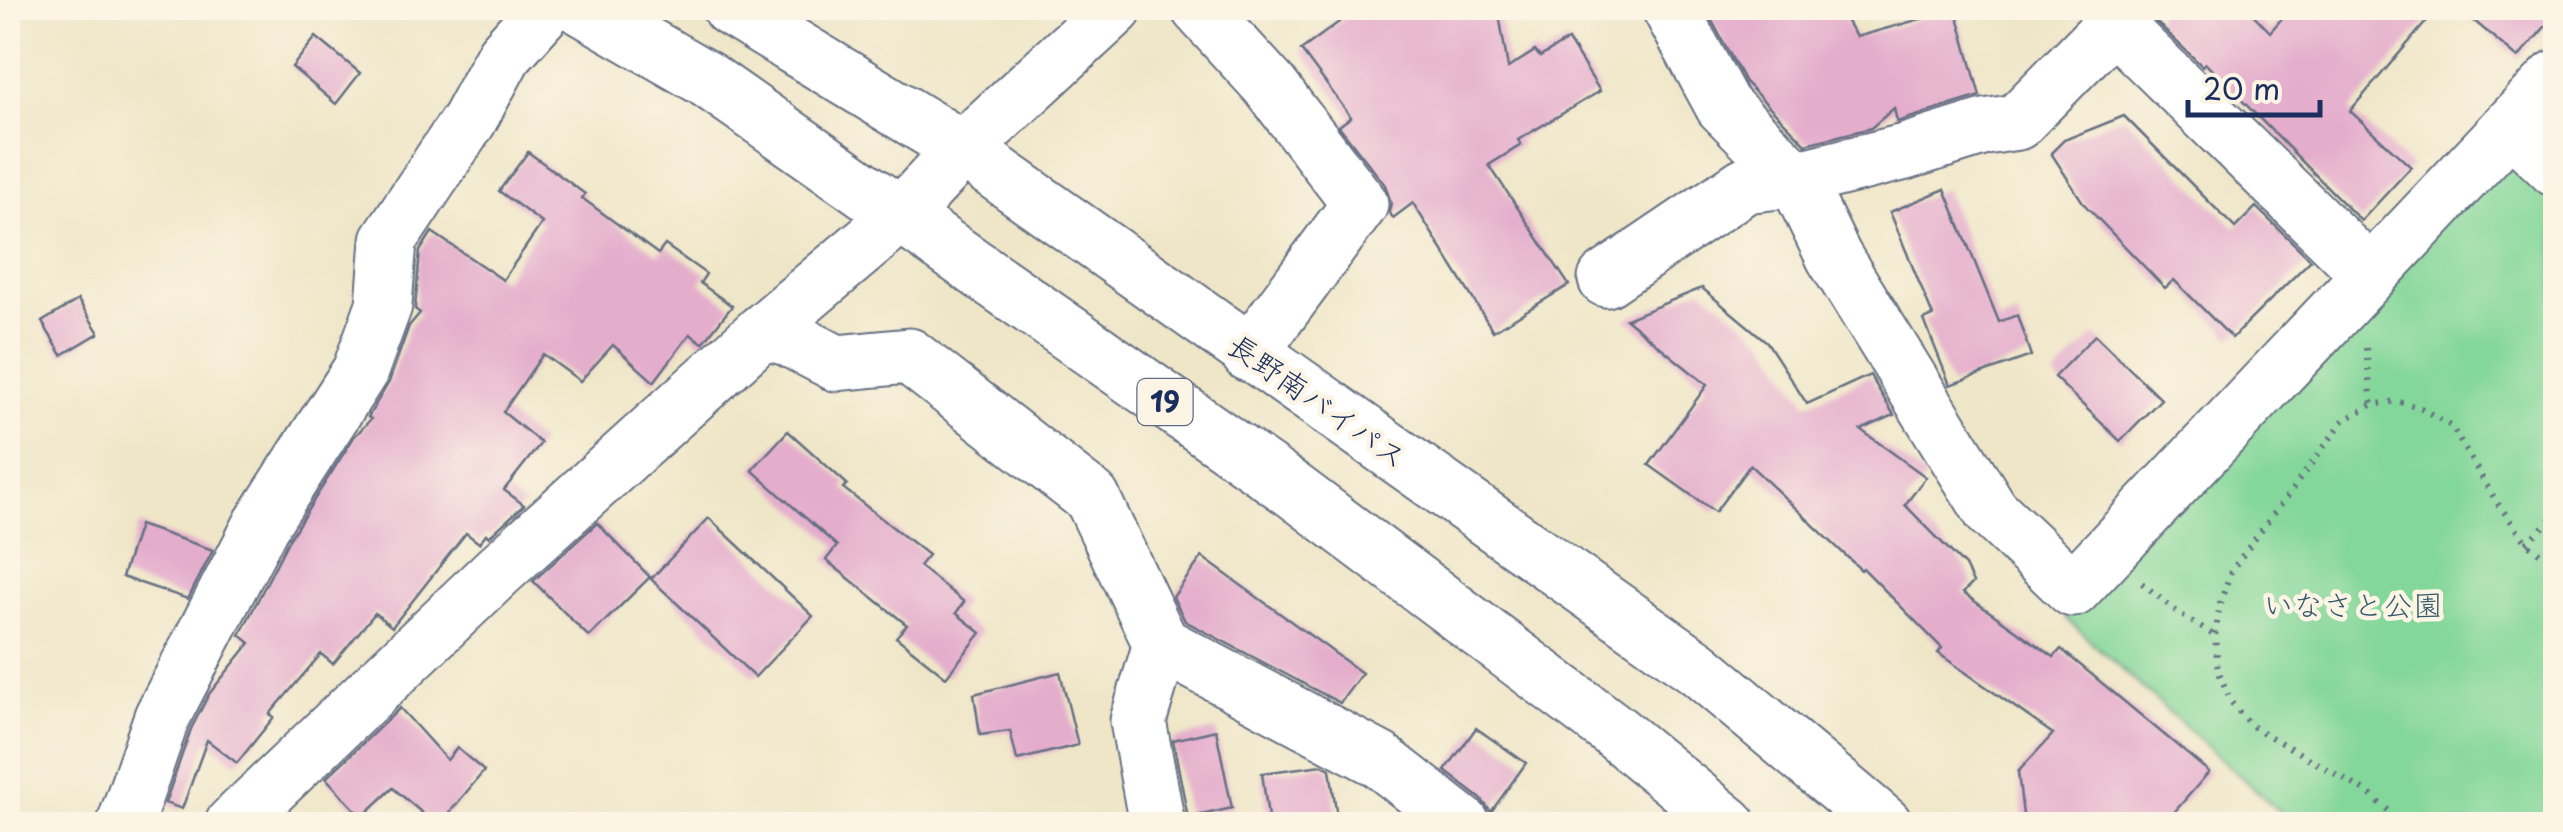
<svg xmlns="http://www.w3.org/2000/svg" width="2563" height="832" viewBox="0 0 2563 832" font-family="'Playpen Sans','Klee One',sans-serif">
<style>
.green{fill:#84d79a;stroke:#50837c;stroke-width:2.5}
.building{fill:#e4adcc}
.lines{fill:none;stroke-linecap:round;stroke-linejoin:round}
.minor-casing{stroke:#656f83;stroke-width:59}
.highway-casing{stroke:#656f83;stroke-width:59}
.path{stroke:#656f83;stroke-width:6;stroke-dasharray:2.5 8;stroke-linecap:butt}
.minor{stroke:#fff;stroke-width:55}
.highway{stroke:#fff;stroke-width:55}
.labels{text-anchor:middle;stroke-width:9;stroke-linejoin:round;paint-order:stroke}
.shield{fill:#fcf5e5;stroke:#5e6a86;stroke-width:2.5}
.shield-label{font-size:28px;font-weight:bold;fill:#1b2f5e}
.street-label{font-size:30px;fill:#1b2f5e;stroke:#fcf5e5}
.park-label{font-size:30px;fill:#35596d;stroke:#fcf5e5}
</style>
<rect width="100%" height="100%" fill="#fcf5e5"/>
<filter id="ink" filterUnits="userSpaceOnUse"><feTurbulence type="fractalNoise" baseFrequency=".01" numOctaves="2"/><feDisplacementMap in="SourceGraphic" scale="20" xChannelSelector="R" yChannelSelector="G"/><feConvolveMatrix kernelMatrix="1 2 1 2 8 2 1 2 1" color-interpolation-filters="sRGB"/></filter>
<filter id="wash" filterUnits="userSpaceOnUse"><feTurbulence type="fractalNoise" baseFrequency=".0048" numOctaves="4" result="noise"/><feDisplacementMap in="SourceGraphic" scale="40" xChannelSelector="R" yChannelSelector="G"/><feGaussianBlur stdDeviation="2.25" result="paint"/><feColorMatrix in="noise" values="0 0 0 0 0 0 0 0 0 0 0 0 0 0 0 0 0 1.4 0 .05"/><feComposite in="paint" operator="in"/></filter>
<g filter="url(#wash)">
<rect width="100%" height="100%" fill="#efe6c8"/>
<path class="green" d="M 2505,155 L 2555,185 L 2555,824 L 2293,824 L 2065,618 Z"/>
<g id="blocks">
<g class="building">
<path d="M 1358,8 L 1498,8 L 1508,68 L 1535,51 L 1540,57 L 1568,40 L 1600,91 L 1518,140 L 1521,145 L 1489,165 L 1569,285 L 1493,331 L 1413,203 L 1393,218 L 1389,212 L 1391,203 L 1385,185 L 1339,126 L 1351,117 L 1301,50 Z"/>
<path d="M 1705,8 L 1839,8 L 1856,37 L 1956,9 L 1980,96 L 1897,122 L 1894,108 L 1871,128 L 1806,144 L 1745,82 Z"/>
<path d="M 2159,8 L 2247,8 L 2270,32 L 2291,8 L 2438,8 L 2350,111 L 2411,167 L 2361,221 L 2205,63 L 2202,66 L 2156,22 Z"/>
<path d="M 2459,8 L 2556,8 L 2556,14 L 2518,58 Z"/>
<path d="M 316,37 L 360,73 L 336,104 L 292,67 Z"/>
<path d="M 2124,116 L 2235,228 L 2256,207 L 2311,260 L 2232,338 L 2174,280 L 2165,288 L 2084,204 L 2051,153 L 2064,140 Z"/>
<path d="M 528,152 L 585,194 L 582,198 L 658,254 L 665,245 L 706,274 L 700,283 L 732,306 L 703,343 L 690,334 L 654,382 L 613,345 L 580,381 L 543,354 L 503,412 L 541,443 L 504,490 L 524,505 L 489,537 L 486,534 L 479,543 L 466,533 L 392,627 L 375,613 L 333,664 L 321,654 L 270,714 L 274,717 L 237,763 L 207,740 L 182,809 L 165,803 L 191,729 L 209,694 L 250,643 L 240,635 L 288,541 L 354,437 L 371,419 L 368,417 L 389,382 L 409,326 L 420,313 L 415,309 L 420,251 L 432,232 L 503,280 L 542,223 L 499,191 Z"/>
<path d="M 1945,189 L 1999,322 L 2017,315 L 2031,356 L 1950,385 L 1924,320 L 1933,316 L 1890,212 Z"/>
<path d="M 1702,288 L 1767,342 L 1807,404 L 1870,375 L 1894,415 L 1861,430 L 1926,477 L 1905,505 L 1965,566 L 1973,583 L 1963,593 L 2054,657 L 2061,649 L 2209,772 L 2164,824 L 2024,824 L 2018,772 L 2053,734 L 1938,653 L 1942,648 L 1863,568 L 1861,570 L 1750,465 L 1715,512 L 1649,465 L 1707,385 L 1626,319 Z"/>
<path d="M 78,300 L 99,333 L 62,355 L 42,322 Z"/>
<path d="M 2095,335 L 2161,399 L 2120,441 L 2054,377 Z"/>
<path d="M 788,431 L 847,484 L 843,488 L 928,555 L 919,566 L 964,602 L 956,613 L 981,633 L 946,677 L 896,637 L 907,625 L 826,560 L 837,546 L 752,470 Z"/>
<path d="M 709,518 L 813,616 L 755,677 L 651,579 Z"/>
<path d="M 597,523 L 650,577 L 589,637 L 533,581 Z"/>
<path d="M 139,525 L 213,550 L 188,599 L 122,577 Z"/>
<path d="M 1202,557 L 1362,673 L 1340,703 L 1185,621 L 1173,597 Z"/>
<path d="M 1060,672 L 1078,745 L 1017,760 L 1010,731 L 980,735 L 974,694 Z"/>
<path d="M 400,708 L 447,760 L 457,748 L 484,771 L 440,824 L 435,824 L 393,788 L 362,817 L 326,778 Z"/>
<path d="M 1476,728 L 1526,763 L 1491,812 L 1481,799 L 1445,771 Z"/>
<path d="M 1216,730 L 1232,808 L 1188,818 L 1173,740 Z"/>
<path d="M 1322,765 L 1330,769 L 1338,824 L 1269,824 L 1262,773 Z"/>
</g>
</g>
</g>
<g filter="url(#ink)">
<use href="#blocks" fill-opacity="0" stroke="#656f83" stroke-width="2.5"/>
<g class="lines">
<g class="minor-casing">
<g id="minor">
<path d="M 1199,8 L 1270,86 L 1360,204 L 1249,354"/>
<path d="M 1670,8 L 1723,106 L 1796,179 L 1905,152 L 1985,127 L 2017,122 L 2129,8"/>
<path d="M 2114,24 L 2369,273"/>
<path d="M 2512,127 L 2556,169"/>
<path d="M 1606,279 L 1745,185 L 1796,179 L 1834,257 L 1991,511 L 2073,589 L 2556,78"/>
<path d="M 762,332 L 786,337 L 836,363 L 909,356 L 1092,498 L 1161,644 L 1380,760 L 1462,824"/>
<path d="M 125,824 L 162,717 L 261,525 L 360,371 L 384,305 L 389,240 L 469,120 L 504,55 L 546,8"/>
<path d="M 233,824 L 498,571 L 762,332 L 902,214 L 963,149 L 1115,8"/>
<path d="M 1157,824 L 1138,721 L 1161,644"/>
</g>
</g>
<g class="highway-casing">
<g id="highway">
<path d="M 583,8 L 706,79 L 1293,490 L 1613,730 L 1728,824"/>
<path d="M 730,8 L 963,149 L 1698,668 L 1884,824"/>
</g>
</g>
<g class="path">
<path d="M 2366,348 L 2372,405"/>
<path d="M 2527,543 L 2556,515"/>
<path d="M 2142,583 L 2177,612 L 2215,636"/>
<path d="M 2404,824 L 2367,792 L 2250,725 L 2231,702 L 2218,670 L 2215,636 L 2220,603 L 2231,571 L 2344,420 L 2372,405 L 2396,401 L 2421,408 L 2451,426 L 2498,504 L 2527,543 L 2556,567"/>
</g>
<use href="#minor" class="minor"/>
<use href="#highway" class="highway"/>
</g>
</g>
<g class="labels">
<rect class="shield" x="1137.5" y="379" width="55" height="46" rx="8"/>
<g class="shield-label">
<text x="1165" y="412">19</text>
</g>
<g class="street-label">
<text transform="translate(1317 402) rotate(35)" y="10">長野南バイパス</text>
</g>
<g class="park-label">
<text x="2353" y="616">いなさと公園</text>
</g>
</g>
<rect width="2563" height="832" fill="none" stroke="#fcf5e5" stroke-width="40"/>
<path d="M2188 100v15h132v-15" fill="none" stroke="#1b2f5e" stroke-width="5"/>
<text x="2203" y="100" font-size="30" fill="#1b2f5e" stroke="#fcf5e5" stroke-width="8" paint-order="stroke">20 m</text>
</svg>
